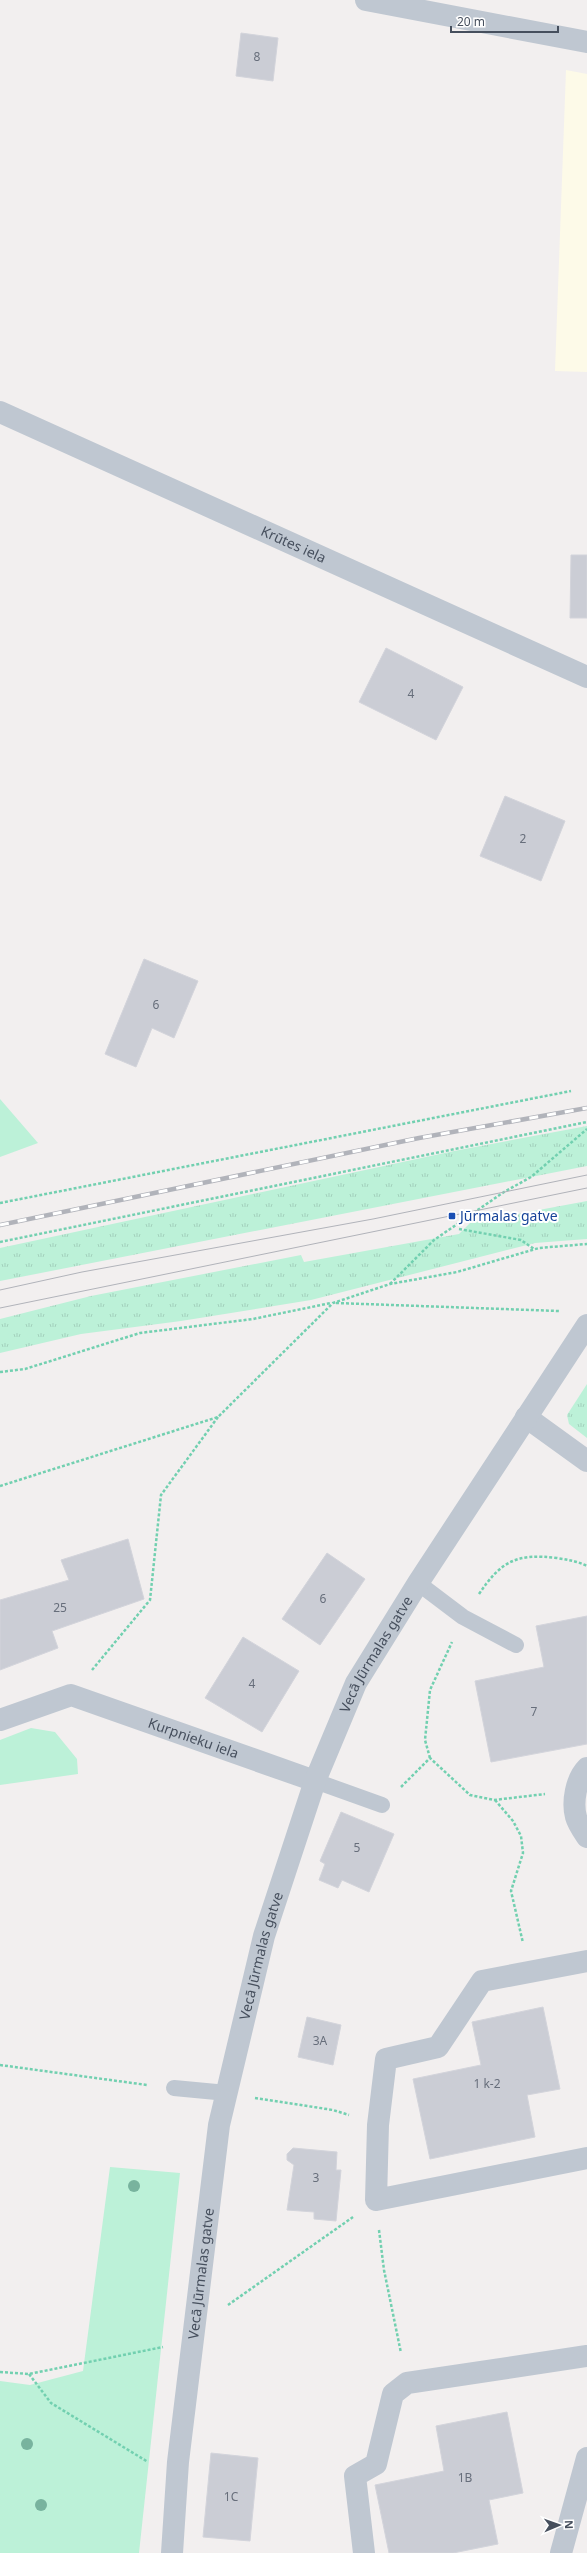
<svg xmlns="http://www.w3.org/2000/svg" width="587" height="2553" viewBox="0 0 587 2553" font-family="'Noto Sans',sans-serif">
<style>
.commercial{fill:#fdfae8}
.grass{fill:url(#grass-tufts)}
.park{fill:#bcf1d8}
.building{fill:#cbcdd5;stroke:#d3d4db}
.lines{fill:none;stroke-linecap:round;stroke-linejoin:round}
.path{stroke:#72d0b0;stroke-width:2.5;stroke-dasharray:3 2;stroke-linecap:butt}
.service{stroke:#bfc7d1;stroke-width:16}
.minor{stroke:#bfc7d1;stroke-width:22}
.tram{stroke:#b1b3ba;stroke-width:1}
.rail-casing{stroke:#b1b3ba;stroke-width:4.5}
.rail{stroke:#fff;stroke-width:3;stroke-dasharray:9;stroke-linecap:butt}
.tree{fill:#78b39e}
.transit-dot{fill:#1a4fb4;stroke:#fff;stroke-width:1.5}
.labels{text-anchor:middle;stroke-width:4;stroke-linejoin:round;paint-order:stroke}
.number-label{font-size:12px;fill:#676e7b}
.street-label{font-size:14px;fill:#464f5d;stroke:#fff}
.transit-label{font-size:14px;fill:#164399;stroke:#fff;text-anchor:start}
</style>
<defs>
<pattern id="grass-tufts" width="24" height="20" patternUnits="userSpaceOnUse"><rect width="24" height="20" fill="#bcf1d8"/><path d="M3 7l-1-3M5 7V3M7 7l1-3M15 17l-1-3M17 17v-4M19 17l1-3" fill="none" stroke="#a3d0bc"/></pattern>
</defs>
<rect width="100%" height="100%" fill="#f2efef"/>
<path class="commercial" d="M 566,70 L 587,74 L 587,372 L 555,371 Z"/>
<g class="grass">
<path d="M 587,1126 L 587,1166 L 0,1281 L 0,1248 L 454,1151 Z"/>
<path d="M 587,1201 L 587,1239 L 535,1243 L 311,1300 L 181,1321 L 81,1334 L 0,1353 L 0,1319 L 91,1296 L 301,1255 L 304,1262 L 459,1234 L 470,1223 Z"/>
<path d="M 587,1384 L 587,1438 L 569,1424 L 567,1415 Z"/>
</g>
<g class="park">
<path d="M 0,1099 L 38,1143 L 0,1157 Z"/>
<path d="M 31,1728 L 55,1732 L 77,1759 L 78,1774 L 0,1785 L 0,1740 Z"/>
<path d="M 110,2167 L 180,2173 L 139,2553 L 0,2553 L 0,2381 L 30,2385 L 83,2371 Z"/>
</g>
<g class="building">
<path d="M 241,33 L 278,38 L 273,81 L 236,76 Z"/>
<path d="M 571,555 L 587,555 L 587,618 L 570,618 Z"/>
<path d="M 386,648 L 463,687 L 436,740 L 359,702 Z"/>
<path d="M 505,796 L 565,821 L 541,881 L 480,856 Z"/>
<path d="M 144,959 L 198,981 L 174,1038 L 152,1028 L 136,1067 L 105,1054 Z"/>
<path d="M 128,1539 L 144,1599 L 52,1631 L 58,1648 L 0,1670 L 0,1600 L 69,1580 L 61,1560 Z"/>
<path d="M 327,1553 L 365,1579 L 320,1645 L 282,1619 Z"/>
<path d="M 587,1616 L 587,1744 L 491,1762 L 475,1681 L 544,1667 L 536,1626 Z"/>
<path d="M 243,1637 L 299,1671 L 262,1732 L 205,1698 Z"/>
<path d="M 341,1812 L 394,1834 L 369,1892 L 342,1880 L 338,1888 L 319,1880 L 325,1864 L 320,1861 Z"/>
<path d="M 543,2007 L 560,2089 L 527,2095 L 535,2137 L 430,2159 L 413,2079 L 481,2065 L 472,2022 Z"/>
<path d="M 307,2017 L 341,2025 L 333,2065 L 298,2057 Z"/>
<path d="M 293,2148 L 337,2152 L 336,2170 L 341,2170 L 336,2221 L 314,2219 L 314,2212 L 287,2210 L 294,2165 L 287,2160 L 287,2154 Z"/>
<path d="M 507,2412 L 523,2493 L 489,2500 L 498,2544 L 453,2553 L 389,2553 L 375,2485 L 444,2471 L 436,2426 Z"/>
<path d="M 211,2453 L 258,2458 L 250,2541 L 203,2537 Z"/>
</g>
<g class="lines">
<g class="path">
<path d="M 0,1203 L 571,1091"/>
<path d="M 459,1229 L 521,1240 L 534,1249"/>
<path d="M 0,1242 L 587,1122"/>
<path d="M 390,1284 L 434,1240 L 504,1192 L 531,1177 L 587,1129"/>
<path d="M 336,1303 L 559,1311"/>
<path d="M 0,1372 L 25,1369 L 140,1333 L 253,1319 L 331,1303"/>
<path d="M 0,1486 L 218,1417 L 333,1303 L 390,1284 L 457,1272 L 539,1248 L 587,1244"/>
<path d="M 479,1594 C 501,1561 517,1553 557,1558 C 568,1560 577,1561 587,1566"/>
<path d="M 92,1670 L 150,1600 L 161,1495 L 218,1417"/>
<path d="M 430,1758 L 425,1740 L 430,1690 L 452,1642"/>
<path d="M 401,1787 L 430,1758 L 470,1795 L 494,1800 L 545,1794"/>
<path d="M 495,1800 L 513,1821 L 521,1836 L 523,1853 L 511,1891 L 523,1943"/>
<path d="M 0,2065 L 147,2085"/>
<path d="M 255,2098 L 333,2110 L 349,2115"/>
<path d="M 379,2230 L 384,2270 L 401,2353"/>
<path d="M 228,2305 L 353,2217"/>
<path d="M 0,2372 L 29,2374 L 163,2347"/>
<path d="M 29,2374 L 51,2403 L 148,2462"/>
</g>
<g class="service">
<path d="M 418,1583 L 463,1617 L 516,1645"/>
<path d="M 315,1781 L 382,1805"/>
<path d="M 174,2088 L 227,2093"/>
</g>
<g class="minor">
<path d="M 366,0 L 587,42"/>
<path id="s1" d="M 0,412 L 587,677"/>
<path d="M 526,1417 L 587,1461"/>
<path id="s2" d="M 0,1720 L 71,1695 L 315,1781"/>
<path d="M 587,1768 C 576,1779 572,1802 576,1817 C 578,1824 583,1831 587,1837"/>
<path d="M 587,1961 L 482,1981 L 438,2047 L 386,2059 L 378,2125 L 376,2200 L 587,2158"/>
<path id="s3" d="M 172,2553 L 178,2462 L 219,2125 L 264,1936 L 315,1781 L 356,1683 L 418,1583 L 587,1325"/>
<path d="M 364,2553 L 355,2476 L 376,2464 L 393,2394 L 407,2383 L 587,2356"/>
<path d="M 561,2553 L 587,2458"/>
</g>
<g class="tram">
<path d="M 0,1290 L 82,1272 L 373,1219 L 587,1175"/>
<path d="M 0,1308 L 587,1188"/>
</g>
<g class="rail-casing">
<path id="rail" d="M 0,1225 L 419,1138 L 587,1108"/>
</g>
<use href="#rail" class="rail"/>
</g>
<g class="tree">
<circle cx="134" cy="2186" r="6"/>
<circle cx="27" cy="2444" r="6"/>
<circle cx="41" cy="2505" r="6"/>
</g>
<rect class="transit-dot" x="448" y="1212" width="8" height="8" rx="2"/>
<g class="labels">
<g class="number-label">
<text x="257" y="61">8</text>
<text x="411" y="698">4</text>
<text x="523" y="843">2</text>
<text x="156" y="1009">6</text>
<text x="323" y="1603">6</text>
<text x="60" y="1612">25</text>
<text x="252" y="1688">4</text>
<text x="534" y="1716">7</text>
<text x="357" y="1852">5</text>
<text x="320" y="2045">3A</text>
<text x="487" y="2088">1 k-2</text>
<text x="316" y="2182">3</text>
<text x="465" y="2482">1B</text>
<text x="231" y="2501">1C</text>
</g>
<g class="street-label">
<text dy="5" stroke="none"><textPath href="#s1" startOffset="322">Krūtes iela</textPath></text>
<text dy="5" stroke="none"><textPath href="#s3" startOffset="929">Vecā Jūrmalas gatve</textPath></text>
<text dy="5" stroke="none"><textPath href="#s2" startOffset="205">Kurpnieku iela</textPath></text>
<text dy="5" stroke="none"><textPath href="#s3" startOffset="605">Vecā Jūrmalas gatve</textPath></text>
<text dy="5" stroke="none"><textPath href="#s3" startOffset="281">Vecā Jūrmalas gatve</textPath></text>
</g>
<g class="transit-label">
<text x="460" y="1221">Jūrmalas gatve</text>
</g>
</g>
<g transform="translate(559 2525) rotate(88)" stroke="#ffffff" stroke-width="3" paint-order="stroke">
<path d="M0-3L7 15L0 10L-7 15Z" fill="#464f5d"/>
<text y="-6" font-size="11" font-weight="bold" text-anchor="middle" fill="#464f5d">N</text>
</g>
<path d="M451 26v6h107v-6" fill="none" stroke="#464f5d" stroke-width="2"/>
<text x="457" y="26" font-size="12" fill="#464f5d" stroke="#ffffff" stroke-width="3" paint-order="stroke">20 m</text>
</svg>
